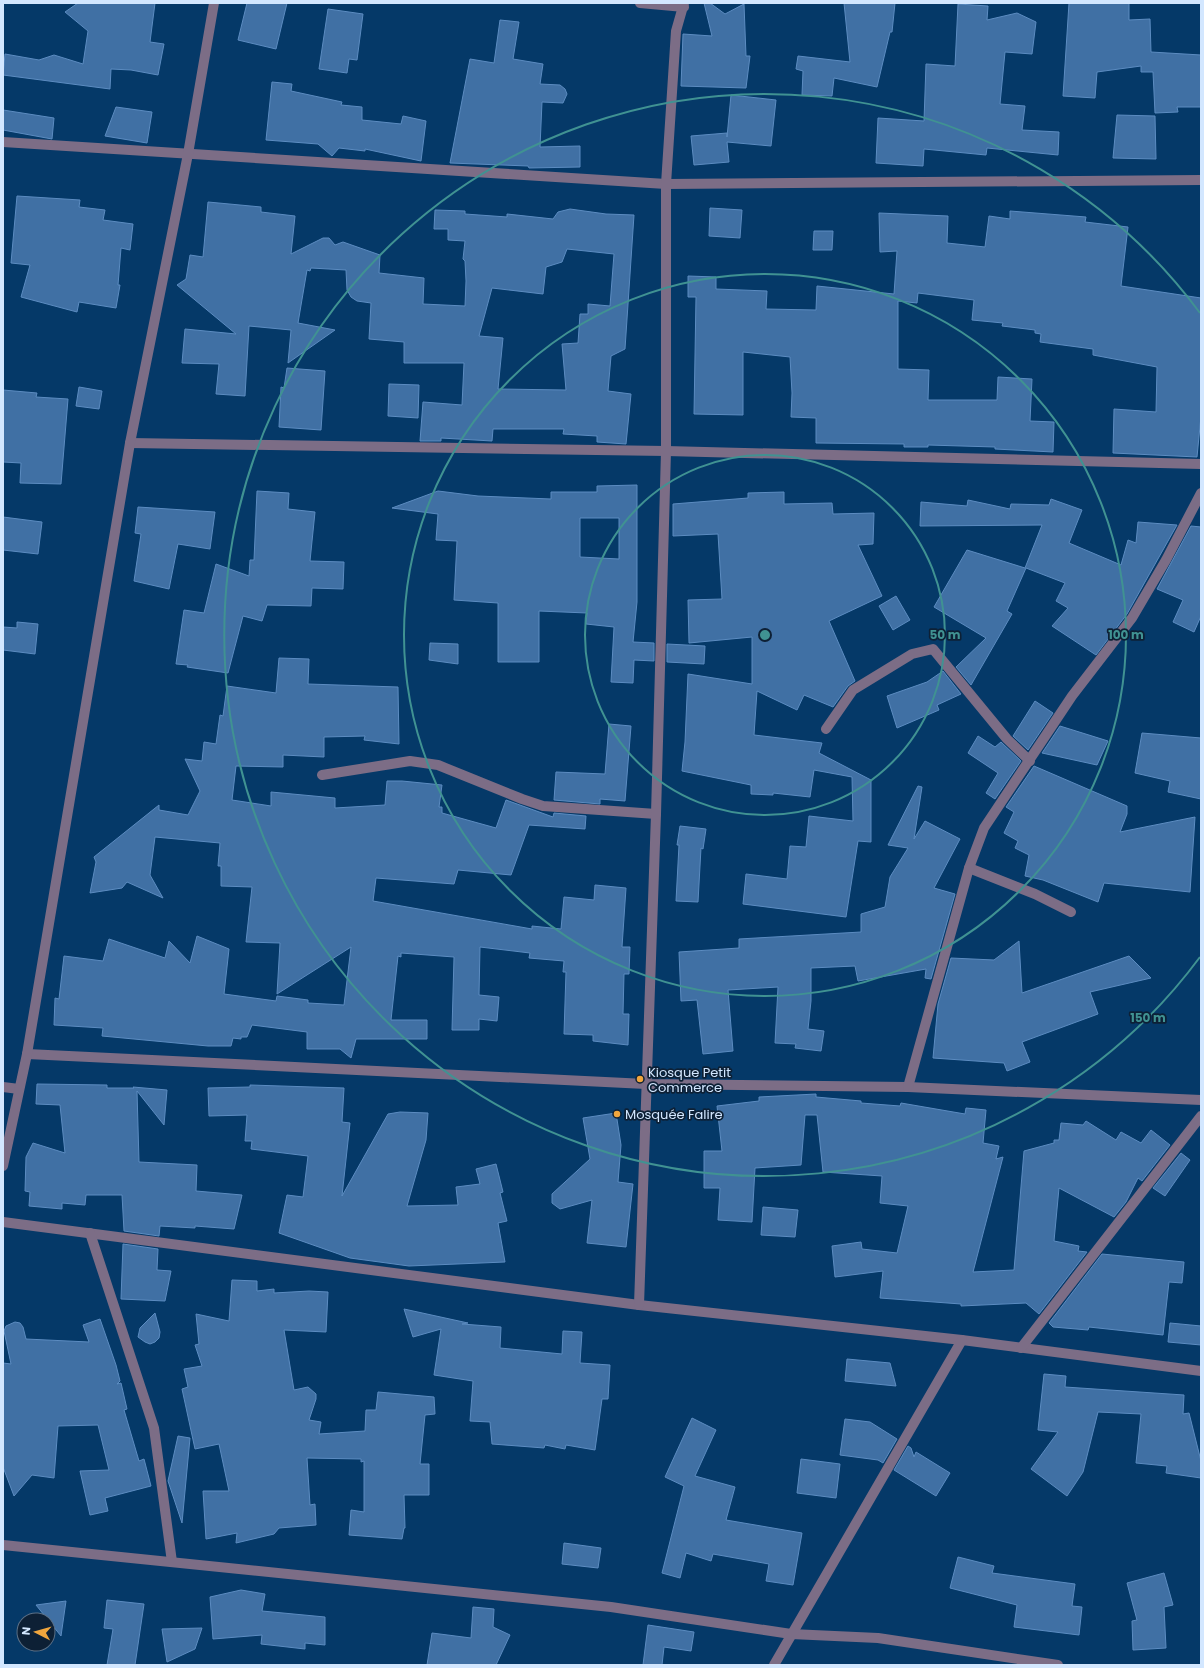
<svg xmlns="http://www.w3.org/2000/svg" width="1204" height="1668" viewBox="0 0 1204 1668" font-family="Poppins,sans-serif">
<style>
.building{fill:#4070a4;stroke:#5c8cc1;fill-rule:evenodd}
.lines{fill:none;stroke-linecap:round;stroke-linejoin:round}
.minor{stroke:#7c6d86;stroke-width:10}
.ring{fill:none;stroke:#409292;stroke-width:2}
.poi-dot{fill:#f0a63e;stroke:#0d2035;stroke-width:1.5}
.labels{text-anchor:middle;stroke-width:3.5;stroke-linejoin:round;paint-order:stroke}
.poi-label{font-size:13px;fill:#d3e7ff;stroke:#0d2035;text-anchor:start}
.centre{fill:#409292;stroke:#0d2035;stroke-width:2}
.ring-label{font-size:12px;text-anchor:middle;font-weight:bold;fill:#409292;stroke:#0d2035;stroke-width:3.5;stroke-linejoin:round;paint-order:stroke}
</style>
<rect width="100%" height="100%" fill="#053968"/>
<g class="building">
<path d="M 78,3 L 155,3 L 150,42 L 164,44 L 158,75 L 131,70 L 111,69 L 110,89 L 3,75 L 5,54 L 39,60 L 54,55 L 83,64 L 88,31 L 65,12 Z"/>
<path d="M 247,3 L 287,3 L 276,49 L 238,40 Z"/>
<path d="M 704,3 L 710,3 L 725,14 L 744,4 L 746,56 L 750,56 L 746,88 L 681,86 L 683,34 L 712,36 Z"/>
<path d="M 844,3 L 895,3 L 892,32 L 890,32 L 877,87 L 834,78 L 832,96 L 802,95 L 803,71 L 796,69 L 798,56 L 850,62 Z"/>
<path d="M 1069,3 L 1129,3 L 1129,20 L 1150,19 L 1151,52 L 1201,55 L 1201,107 L 1177,107 L 1178,112 L 1155,113 L 1153,72 L 1141,72 L 1141,66 L 1097,72 L 1095,98 L 1063,96 Z"/>
<path d="M 958,4 L 988,6 L 987,20 L 1017,13 L 1036,22 L 1032,54 L 1005,52 L 1000,104 L 1025,106 L 1022,130 L 1059,132 L 1058,155 L 987,148 L 986,155 L 924,149 L 923,166 L 876,163 L 878,118 L 924,121 L 926,64 L 955,66 Z"/>
<path d="M 328,9 L 363,14 L 357,60 L 349,59 L 347,73 L 319,69 Z"/>
<path d="M 500,20 L 519,22 L 513,59 L 543,64 L 540,84 L 560,85 L 565,89 L 567,94 L 563,103 L 542,102 L 540,147 L 580,146 L 580,167 L 529,168 L 528,166 L 450,163 L 470,59 L 494,63 Z"/>
<path d="M 272,82 L 292,84 L 291,91 L 342,102 L 341,105 L 362,107 L 362,120 L 401,124 L 403,116 L 426,121 L 421,161 L 365,149 L 365,151 L 339,148 L 332,156 L 318,144 L 266,140 Z"/>
<path d="M 731,95 L 776,100 L 771,146 L 727,142 L 729,162 L 694,165 L 691,136 L 727,133 L 727,137 Z"/>
<path d="M 116,107 L 152,112 L 147,143 L 105,136 Z"/>
<path d="M 3,110 L 54,118 L 52,139 L 3,130 Z"/>
<path d="M 1117,115 L 1155,116 L 1156,159 L 1113,158 Z"/>
<path d="M 17,196 L 80,200 L 79,207 L 105,210 L 103,220 L 133,224 L 130,250 L 121,248 L 118,285 L 120,285 L 116,308 L 79,302 L 77,312 L 21,297 L 30,265 L 11,263 Z"/>
<path d="M 208,202 L 261,207 L 261,212 L 295,216 L 291,254 L 323,238 L 329,238 L 335,245 L 343,242 L 380,255 L 379,273 L 424,278 L 423,304 L 465,306 L 466,281 L 465,261 L 463,259 L 465,241 L 448,240 L 448,229 L 434,229 L 435,210 L 465,211 L 465,214 L 507,217 L 507,214 L 553,219 L 558,212 L 570,209 L 606,214 L 634,215 L 625,349 L 611,356 L 608,391 L 631,394 L 626,444 L 597,442 L 597,436 L 563,434 L 564,429 L 493,429 L 492,441 L 441,438 L 441,441 L 420,441 L 423,402 L 462,405 L 464,363 L 404,363 L 404,342 L 369,339 L 371,303 L 357,301 L 351,297 L 347,290 L 346,270 L 311,268 L 310,271 L 307,270 L 298,323 L 335,330 L 288,363 L 291,330 L 249,326 L 245,396 L 216,394 L 219,364 L 182,363 L 185,329 L 236,334 L 177,285 L 186,279 L 190,255 L 203,257 ZM 567,249 L 614,254 L 610,306 L 588,304 L 588,314 L 580,314 L 578,343 L 562,344 L 566,390 L 498,389 L 503,338 L 479,336 L 492,288 L 543,294 L 546,267 L 562,262 Z"/>
<path d="M 710,208 L 742,210 L 740,238 L 709,236 Z"/>
<path d="M 1010,211 L 1086,217 L 1085,222 L 1128,227 L 1121,286 L 1201,298 L 1201,416 L 1197,457 L 1113,453 L 1114,409 L 1156,412 L 1157,367 L 1093,355 L 1093,349 L 1040,342 L 1041,334 L 1035,333 L 1035,330 L 1002,326 L 1003,323 L 972,320 L 974,300 L 918,293 L 917,303 L 898,301 L 898,369 L 929,370 L 928,400 L 997,400 L 998,377 L 1032,379 L 1030,421 L 1054,422 L 1053,452 L 995,449 L 995,447 L 928,445 L 928,447 L 904,447 L 904,444 L 816,443 L 816,418 L 791,417 L 792,393 L 790,357 L 743,352 L 743,415 L 694,414 L 696,297 L 688,297 L 688,276 L 716,277 L 716,289 L 767,291 L 766,309 L 816,310 L 817,286 L 894,294 L 897,251 L 880,252 L 879,213 L 948,216 L 947,243 L 985,247 L 989,216 L 1010,219 Z"/>
<path d="M 814,231 L 833,231 L 832,250 L 813,250 Z"/>
<path d="M 287,368 L 325,371 L 321,430 L 279,427 L 281,387 L 284,388 Z"/>
<path d="M 389,384 L 419,385 L 418,418 L 388,416 Z"/>
<path d="M 79,387 L 102,391 L 99,409 L 76,406 Z"/>
<path d="M 3,390 L 37,393 L 36,397 L 68,399 L 61,484 L 20,483 L 21,463 L 3,462 Z"/>
<path d="M 637,485 L 637,602 L 633,642 L 654,643 L 654,661 L 634,660 L 633,683 L 611,682 L 614,627 L 586,624 L 587,613 L 539,611 L 539,662 L 498,662 L 498,603 L 454,600 L 457,541 L 436,540 L 438,514 L 392,508 L 438,491 L 478,496 L 551,499 L 551,492 L 597,492 L 597,486 ZM 580,518 L 619,518 L 619,559 L 580,557 Z"/>
<path d="M 257,491 L 289,493 L 288,509 L 315,512 L 310,561 L 344,562 L 343,589 L 312,588 L 311,606 L 267,605 L 262,621 L 243,616 L 228,673 L 187,667 L 188,665 L 176,664 L 184,610 L 204,613 L 216,564 L 249,576 L 250,560 L 254,560 Z"/>
<path d="M 784,492 L 784,504 L 832,503 L 833,514 L 874,513 L 873,544 L 858,545 L 882,596 L 829,621 L 855,681 L 848,686 L 833,707 L 804,695 L 797,710 L 757,691 L 754,735 L 822,743 L 819,753 L 871,780 L 871,842 L 858,841 L 846,917 L 743,904 L 746,874 L 787,879 L 790,846 L 806,847 L 809,816 L 853,821 L 852,777 L 814,770 L 810,797 L 773,793 L 773,795 L 751,794 L 751,785 L 682,771 L 685,742 L 688,674 L 752,684 L 752,637 L 689,643 L 688,600 L 722,599 L 718,534 L 673,536 L 673,504 L 748,498 L 748,493 Z"/>
<path d="M 1051,499 L 1082,510 L 1069,543 L 1121,565 L 1128,540 L 1136,543 L 1138,522 L 1177,525 L 1127,614 L 1096,655 L 1052,626 L 1068,608 L 1056,601 L 1065,583 L 1026,568 L 1007,611 L 1012,614 L 971,685 L 956,667 L 986,638 L 934,607 L 967,550 L 1025,568 L 1042,525 L 920,526 L 921,502 L 967,506 L 968,500 L 1010,509 L 1011,504 L 1049,505 Z"/>
<path d="M 138,507 L 215,512 L 210,549 L 178,544 L 169,589 L 134,581 L 141,534 L 135,533 Z"/>
<path d="M 3,517 L 42,522 L 38,554 L 3,550 Z"/>
<path d="M 1191,526 L 1201,527 L 1201,616 L 1194,632 L 1173,622 L 1183,600 L 1157,589 Z"/>
<path d="M 896,596 L 910,620 L 893,630 L 879,606 Z"/>
<path d="M 17,622 L 38,624 L 35,654 L 3,650 L 3,627 L 17,628 Z"/>
<path d="M 430,643 L 458,644 L 458,664 L 429,660 Z"/>
<path d="M 667,644 L 705,646 L 704,664 L 667,662 Z"/>
<path d="M 279,658 L 309,659 L 308,684 L 398,687 L 399,744 L 364,740 L 365,736 L 324,737 L 324,757 L 283,755 L 283,767 L 236,766 L 232,800 L 271,806 L 271,792 L 335,798 L 335,808 L 385,805 L 387,781 L 402,781 L 442,785 L 439,807 L 442,807 L 442,813 L 496,828 L 506,800 L 553,817 L 554,813 L 586,816 L 585,829 L 529,825 L 511,875 L 458,870 L 454,884 L 376,878 L 373,901 L 532,929 L 532,926 L 561,929 L 564,897 L 594,900 L 595,885 L 626,888 L 622,947 L 630,947 L 629,974 L 624,974 L 623,1014 L 629,1014 L 628,1045 L 593,1041 L 593,1035 L 564,1034 L 566,972 L 563,972 L 564,961 L 529,958 L 530,953 L 480,947 L 479,995 L 499,997 L 497,1021 L 479,1019 L 479,1030 L 452,1030 L 454,957 L 401,953 L 401,957 L 398,956 L 391,1020 L 427,1020 L 427,1039 L 356,1039 L 351,1058 L 340,1049 L 307,1049 L 307,1032 L 252,1025 L 247,1037 L 241,1037 L 241,1039 L 233,1038 L 231,1046 L 208,1046 L 102,1036 L 103,1028 L 54,1025 L 55,998 L 59,999 L 64,956 L 103,961 L 109,939 L 165,958 L 169,941 L 190,963 L 197,936 L 229,949 L 224,994 L 276,1001 L 277,996 L 308,1000 L 308,1003 L 344,1005 L 351,947 L 277,994 L 280,943 L 246,942 L 252,887 L 221,886 L 221,866 L 218,866 L 220,843 L 155,837 L 150,875 L 163,898 L 127,882 L 122,888 L 90,893 L 96,862 L 94,857 L 159,805 L 159,810 L 188,815 L 200,791 L 185,759 L 202,761 L 204,742 L 216,744 L 220,715 L 223,716 L 227,686 L 276,693 Z"/>
<path d="M 943,671 L 961,694 L 937,705 L 939,710 L 897,728 L 887,696 L 927,682 Z"/>
<path d="M 1035,701 L 1053,713 L 1028,750 L 1013,736 Z"/>
<path d="M 609,724 L 631,726 L 625,801 L 600,799 L 600,804 L 554,800 L 556,772 L 605,774 Z"/>
<path d="M 1060,726 L 1108,741 L 1097,765 L 1042,753 Z"/>
<path d="M 1142,733 L 1201,738 L 1201,799 L 1168,792 L 1170,781 L 1135,773 Z"/>
<path d="M 978,736 L 995,747 L 1001,742 L 1021,761 L 995,799 L 986,793 L 998,773 L 968,753 Z"/>
<path d="M 1034,766 L 1127,806 L 1127,814 L 1120,832 L 1195,817 L 1190,892 L 1104,883 L 1098,902 L 1043,880 L 1025,876 L 1029,855 L 1015,848 L 1018,841 L 1004,833 L 1014,812 L 1006,807 Z"/>
<path d="M 918,786 L 922,787 L 914,839 L 925,821 L 960,839 L 934,888 L 955,894 L 931,979 L 925,978 L 926,969 L 858,981 L 855,966 L 811,968 L 811,1001 L 808,1029 L 824,1031 L 821,1051 L 795,1048 L 796,1044 L 775,1043 L 778,987 L 728,990 L 733,1051 L 703,1054 L 697,1000 L 681,1001 L 679,952 L 739,948 L 739,939 L 861,932 L 861,914 L 885,907 L 890,877 L 908,848 L 888,845 Z"/>
<path d="M 680,826 L 706,829 L 703,849 L 701,848 L 698,902 L 676,901 L 679,845 L 677,845 Z"/>
<path d="M 1019,941 L 1022,993 L 1129,956 L 1151,978 L 1090,992 L 1098,1014 L 1022,1042 L 1030,1062 L 1007,1071 L 1004,1063 L 933,1058 L 938,1004 L 951,958 L 994,960 Z"/>
<path d="M 37,1084 L 107,1085 L 107,1088 L 134,1088 L 133,1087 L 167,1090 L 164,1125 L 137,1091 L 139,1162 L 197,1165 L 196,1191 L 242,1195 L 234,1229 L 195,1226 L 195,1228 L 160,1226 L 159,1236 L 124,1231 L 122,1195 L 86,1195 L 85,1205 L 62,1203 L 62,1209 L 29,1206 L 30,1192 L 25,1191 L 26,1157 L 33,1143 L 65,1153 L 60,1105 L 36,1104 Z"/>
<path d="M 250,1085 L 344,1088 L 342,1122 L 350,1123 L 342,1196 L 388,1114 L 400,1112 L 428,1113 L 426,1140 L 407,1206 L 458,1205 L 456,1187 L 480,1184 L 476,1169 L 496,1164 L 503,1192 L 500,1193 L 507,1221 L 498,1223 L 505,1262 L 409,1266 L 350,1258 L 279,1233 L 287,1195 L 303,1197 L 308,1156 L 251,1149 L 252,1141 L 245,1141 L 247,1115 L 209,1116 L 208,1088 L 250,1087 Z"/>
<path d="M 816,1094 L 816,1097 L 861,1101 L 861,1103 L 900,1106 L 901,1103 L 965,1114 L 966,1108 L 986,1110 L 983,1143 L 999,1146 L 996,1159 L 1003,1157 L 973,1272 L 1014,1270 L 1024,1151 L 1054,1143 L 1054,1140 L 1059,1140 L 1061,1123 L 1083,1125 L 1086,1121 L 1116,1140 L 1121,1132 L 1141,1143 L 1151,1130 L 1170,1145 L 1142,1181 L 1138,1178 L 1126,1202 L 1114,1217 L 1059,1188 L 1054,1241 L 1079,1246 L 1078,1251 L 1087,1252 L 1039,1314 L 1026,1303 L 961,1306 L 961,1304 L 880,1298 L 883,1271 L 835,1277 L 832,1246 L 861,1242 L 862,1249 L 897,1253 L 908,1206 L 880,1203 L 882,1176 L 823,1172 L 817,1115 L 805,1115 L 801,1165 L 755,1168 L 752,1222 L 718,1220 L 720,1188 L 704,1188 L 704,1151 L 722,1151 L 717,1106 L 759,1101 L 759,1097 Z"/>
<path d="M 616,1113 L 621,1145 L 618,1182 L 633,1184 L 626,1247 L 587,1243 L 592,1200 L 560,1209 L 552,1203 L 552,1194 L 590,1159 L 583,1118 Z"/>
<path d="M 1181,1153 L 1190,1160 L 1165,1196 L 1153,1188 Z"/>
<path d="M 763,1207 L 798,1210 L 795,1237 L 761,1235 Z"/>
<path d="M 123,1244 L 158,1249 L 157,1270 L 171,1271 L 165,1301 L 121,1299 Z"/>
<path d="M 1102,1254 L 1184,1262 L 1182,1283 L 1169,1282 L 1163,1335 L 1089,1327 L 1088,1330 L 1053,1327 L 1049,1323 Z"/>
<path d="M 232,1280 L 257,1281 L 257,1291 L 274,1289 L 274,1293 L 309,1291 L 328,1292 L 326,1332 L 284,1330 L 294,1390 L 308,1387 L 316,1394 L 316,1399 L 309,1420 L 321,1422 L 319,1434 L 365,1431 L 366,1410 L 376,1410 L 378,1392 L 434,1397 L 435,1414 L 425,1415 L 420,1464 L 429,1464 L 429,1495 L 404,1495 L 405,1528 L 404,1528 L 402,1539 L 349,1535 L 351,1510 L 364,1512 L 364,1461 L 361,1462 L 361,1459 L 307,1458 L 310,1505 L 315,1504 L 316,1525 L 279,1528 L 274,1534 L 236,1543 L 237,1533 L 206,1539 L 203,1491 L 229,1491 L 219,1444 L 195,1449 L 182,1389 L 188,1387 L 184,1369 L 202,1366 L 195,1345 L 199,1344 L 196,1314 L 229,1321 Z"/>
<path d="M 404,1309 L 468,1323 L 462,1324 L 501,1327 L 500,1348 L 562,1354 L 563,1331 L 582,1332 L 580,1363 L 610,1365 L 608,1399 L 602,1399 L 595,1450 L 566,1445 L 565,1449 L 545,1445 L 544,1448 L 492,1444 L 490,1422 L 470,1421 L 473,1381 L 434,1375 L 441,1329 L 413,1337 Z"/>
<path d="M 155,1313 L 160,1332 L 159,1338 L 155,1342 L 150,1344 L 145,1342 L 138,1337 L 140,1328 Z"/>
<path d="M 100,1319 L 116,1365 L 120,1381 L 117,1384 L 121,1383 L 127,1409 L 124,1410 L 139,1461 L 144,1459 L 151,1486 L 105,1498 L 108,1511 L 90,1515 L 80,1471 L 109,1470 L 98,1425 L 58,1426 L 54,1478 L 32,1475 L 14,1496 L 3,1467 L 3,1363 L 11,1364 L 4,1331 L 6,1326 L 15,1322 L 20,1323 L 23,1327 L 26,1339 L 89,1342 L 83,1325 Z"/>
<path d="M 1170,1323 L 1201,1326 L 1201,1345 L 1168,1342 Z"/>
<path d="M 847,1359 L 890,1363 L 896,1386 L 845,1381 Z"/>
<path d="M 1044,1374 L 1066,1376 L 1065,1387 L 1184,1395 L 1183,1414 L 1189,1413 L 1201,1461 L 1201,1478 L 1166,1473 L 1167,1466 L 1136,1463 L 1141,1414 L 1098,1412 L 1083,1472 L 1067,1496 L 1031,1469 L 1058,1432 L 1038,1430 Z"/>
<path d="M 692,1418 L 716,1430 L 695,1476 L 735,1487 L 726,1520 L 802,1533 L 793,1585 L 766,1581 L 769,1564 L 713,1554 L 711,1561 L 686,1553 L 680,1578 L 662,1573 L 684,1486 L 665,1477 Z"/>
<path d="M 845,1419 L 870,1422 L 897,1439 L 883,1463 L 878,1460 L 840,1455 Z"/>
<path d="M 178,1436 L 190,1438 L 182,1523 L 168,1481 Z"/>
<path d="M 908,1446 L 911,1448 L 914,1457 L 916,1452 L 950,1473 L 936,1496 L 894,1470 Z"/>
<path d="M 801,1459 L 840,1464 L 836,1498 L 797,1493 Z"/>
<path d="M 564,1543 L 601,1548 L 598,1568 L 562,1564 Z"/>
<path d="M 958,1557 L 994,1566 L 992,1573 L 1075,1584 L 1072,1606 L 1082,1607 L 1079,1635 L 1014,1627 L 1017,1605 L 950,1588 Z"/>
<path d="M 1164,1573 L 1173,1605 L 1164,1607 L 1166,1648 L 1133,1650 L 1132,1621 L 1137,1620 L 1127,1583 Z"/>
<path d="M 241,1590 L 265,1594 L 262,1611 L 325,1617 L 325,1645 L 305,1643 L 305,1649 L 261,1644 L 262,1635 L 213,1639 L 210,1597 Z"/>
<path d="M 107,1600 L 144,1604 L 135,1665 L 107,1665 L 113,1629 L 104,1628 Z"/>
<path d="M 66,1601 L 61,1636 L 36,1605 Z"/>
<path d="M 473,1607 L 494,1609 L 493,1627 L 510,1635 L 496,1665 L 427,1665 L 432,1633 L 471,1638 Z"/>
<path d="M 648,1625 L 694,1632 L 691,1651 L 664,1647 L 662,1665 L 643,1665 Z"/>
<path d="M 202,1628 L 195,1649 L 167,1662 L 162,1629 Z"/>
</g>
<g class="lines">
<g class="minor">
<path d="M 640,3 L 684,7"/>
<path d="M 3,142 L 666,184 L 1201,180"/>
<path d="M 130,443 L 666,451 L 1201,464"/>
<path d="M 826,729 L 853,690 L 912,654 L 933,649 L 1007,739 L 1030,761"/>
<path d="M 322,775 L 410,761 L 438,765 L 522,799 L 543,806 L 656,814"/>
<path d="M 969,868 L 1035,894 L 1071,912"/>
<path d="M 27,1054 L 646,1084 L 908,1087 L 1201,1100"/>
<path d="M 3,1087 L 19,1089"/>
<path d="M 908,1087 L 969,868 L 984,828 L 1072,696 L 1132,618 L 1166,560 L 1201,493"/>
<path d="M 3,1166 L 27,1054 L 130,443 L 188,154 L 214,3"/>
<path d="M 3,1222 L 639,1305 L 962,1340 L 1201,1371"/>
<path d="M 90,1233 L 154,1428 L 172,1562"/>
<path d="M 639,1305 L 656,814 L 666,451 L 666,184 L 676,31 L 684,3"/>
<path d="M 1021,1348 L 1201,1116"/>
<path d="M 3,1545 L 611,1607 L 791,1634 L 878,1638 L 1058,1665"/>
<path d="M 774,1665 L 962,1340"/>
</g>
</g>
<g class="ring">
<circle cx="765" cy="635" r="180"/>
<circle cx="765" cy="635" r="361"/>
<path d="M1200 957A541 541 0 1 1 1200 313"/>
</g>
<g class="poi-dot">
<circle cx="640" cy="1079" r="4"/>
<circle cx="617" cy="1114" r="4"/>
</g>
<g class="labels">
<g class="poi-label">
<text x="648" y="1077">Kiosque Petit<tspan x="648" dy="15">Commerce</tspan></text>
<text x="625" y="1119">Mosquée Falire</text>
</g>
</g>
<circle cx="765" cy="635" r="6" class="centre"/>
<g class="ring-label">
<text x="945" y="639">50 m</text>
<text x="1126" y="639">100 m</text>
<text x="1148" y="1022">150 m</text>
</g>
<rect width="1204" height="1668" fill="none" stroke="#d3e7ff" stroke-width="8"/>
<g transform="translate(36 1632) rotate(276)"><circle r="19" fill="#0d2035" stroke="#5c7086"/>
<path d="M0-3L7 15L0 10L-7 15Z" fill="#f0a63e"/>
<text y="-6" font-size="11" font-weight="bold" text-anchor="middle" fill="#d3e7ff">N</text>
</g>
</svg>
